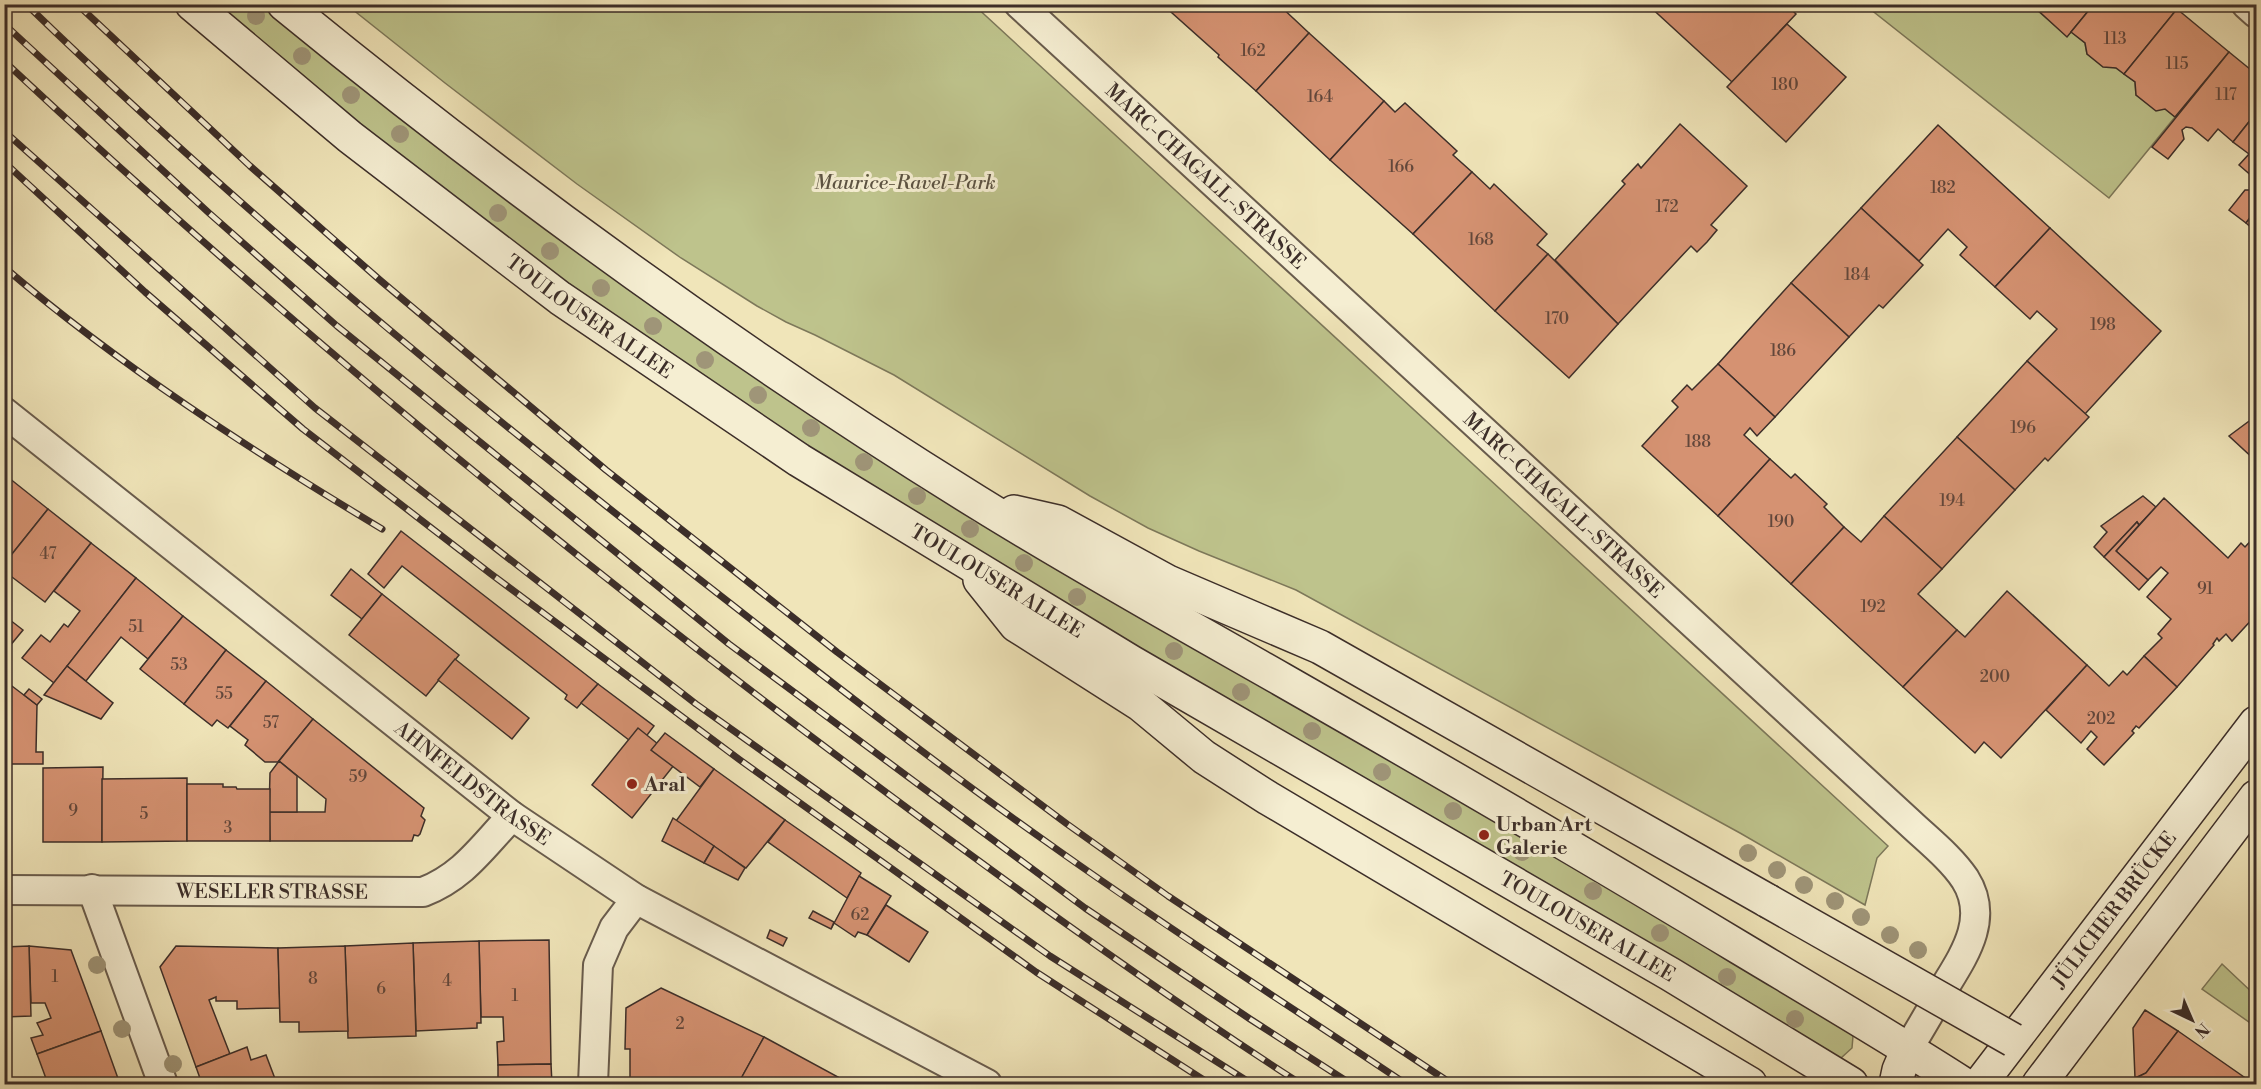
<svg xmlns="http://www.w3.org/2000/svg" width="2261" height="1089" viewBox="0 0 2261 1089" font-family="'Libre Bodoni',serif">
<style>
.green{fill:#bec38c;stroke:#7d785a;stroke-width:1.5}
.building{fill:#d59272;stroke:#3c2e29;stroke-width:1.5}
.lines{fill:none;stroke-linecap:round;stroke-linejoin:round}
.street-casing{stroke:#695c4d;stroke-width:32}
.secondary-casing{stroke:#3c2e29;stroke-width:36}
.street{stroke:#f5eed2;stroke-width:28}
.secondary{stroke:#f5eed2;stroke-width:33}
.rail-casing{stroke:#3c2e29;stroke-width:7}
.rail{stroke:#f5eed2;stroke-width:4.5;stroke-dasharray:14;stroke-linecap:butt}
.secondary-bridge-casing{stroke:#3c2e29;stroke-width:36;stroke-linecap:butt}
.secondary-bridge{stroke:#f5eed2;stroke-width:33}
.tree{fill:#9f9578}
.poi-dot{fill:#8f2418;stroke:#f5eed2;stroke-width:2}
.labels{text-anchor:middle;stroke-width:6;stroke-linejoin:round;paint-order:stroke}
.number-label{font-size:16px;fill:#62473b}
.street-label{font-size:20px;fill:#3c2e29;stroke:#f5eed2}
.park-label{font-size:20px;font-style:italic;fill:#5c5342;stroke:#f5eed2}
.poi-label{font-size:20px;font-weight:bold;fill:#3c2e29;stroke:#f5eed2;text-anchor:start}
</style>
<rect width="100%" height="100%" fill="#f0e5b9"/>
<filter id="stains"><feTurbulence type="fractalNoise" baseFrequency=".00333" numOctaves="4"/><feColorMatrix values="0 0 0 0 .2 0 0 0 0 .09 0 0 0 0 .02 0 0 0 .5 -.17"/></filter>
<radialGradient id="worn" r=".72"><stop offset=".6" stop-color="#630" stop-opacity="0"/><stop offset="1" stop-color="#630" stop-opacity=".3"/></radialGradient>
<g class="green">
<path d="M 212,5 L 266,5 L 306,39 L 503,195 L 1848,1028 L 1853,1036 L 1852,1048 L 1841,1058 L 1833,1058 L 1174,671 L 801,445 L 568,284 L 408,165 Z"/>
<path d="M 347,5 L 974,5 L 1888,846 L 1877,858 L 1865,905 L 1740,833 L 1296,590 L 1199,551 L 1148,528 L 1090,496 L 894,375 L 815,335 L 786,322 L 757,306 L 681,258 L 577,184 L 445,83 Z"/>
<path d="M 1865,5 L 2031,5 L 2067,36 L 2071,32 L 2085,43 L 2087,54 L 2116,68 L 2135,82 L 2136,95 L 2165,109 L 2175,117 L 2109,198 Z"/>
<path d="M 2222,964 L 2256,996 L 2256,1027 L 2202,989 Z"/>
</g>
<g class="building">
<path d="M 1162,4 L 1278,4 L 1309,33 L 1256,91 L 1218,57 L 1219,55 Z"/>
<path d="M 1647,4 L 1786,4 L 1796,14 L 1732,82 Z"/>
<path d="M 2031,4 L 2094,4 L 2067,37 Z"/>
<path d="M 2094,4 L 2171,4 L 2177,9 L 2124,74 L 2116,68 L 2103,67 L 2087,54 L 2085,43 L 2071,32 Z"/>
<path d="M 2177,9 L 2229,52 L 2175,117 L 2165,109 L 2156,111 L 2136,95 L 2135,82 L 2124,74 Z"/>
<path d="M 1787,24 L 1846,77 L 1786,142 L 1727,87 Z"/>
<path d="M 1309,33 L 1384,101 L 1330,160 L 1256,91 Z"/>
<path d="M 2229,52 L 2256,74 L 2256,113 L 2233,142 L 2218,129 L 2208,141 L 2192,128 L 2186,127 L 2182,130 L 2184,139 L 2168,159 L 2152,147 Z"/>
<path d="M 1384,101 L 1395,112 L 1405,103 L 1457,151 L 1453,155 L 1472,172 L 1413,234 L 1330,160 Z"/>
<path d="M 2256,113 L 2256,185 L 2254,178 L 2239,165 L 2249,154 L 2233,142 Z"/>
<path d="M 1680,124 L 1747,186 L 1711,225 L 1717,230 L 1707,242 L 1697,252 L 1691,246 L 1618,324 L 1555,260 L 1625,184 L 1622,181 L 1638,164 L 1641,168 Z"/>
<path d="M 1938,125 L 2050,228 L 1995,287 L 1960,255 L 1967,247 L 1948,229 L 1919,261 L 1861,208 Z"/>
<path d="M 1472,172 L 1490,189 L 1494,184 L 1547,234 L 1537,245 L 1548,254 L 1495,311 L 1413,234 Z"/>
<path d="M 2256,186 L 2256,210 L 2246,223 L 2229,210 L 2245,190 L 2253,190 Z"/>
<path d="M 1861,208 L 1923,265 L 1883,308 L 1879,305 L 1849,337 L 1791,283 Z"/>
<path d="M 2256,210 L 2256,232 L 2246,223 Z"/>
<path d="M 2050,228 L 2161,331 L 2085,414 L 2027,361 L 2057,329 L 2037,311 L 2030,319 L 1995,287 Z"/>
<path d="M 1548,254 L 1618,324 L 1569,378 L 1495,311 Z"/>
<path d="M 1791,283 L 1849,337 L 1775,417 L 1718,364 Z"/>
<path d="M 2027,361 L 2089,417 L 2048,461 L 2045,458 L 2015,490 L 1957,437 Z"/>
<path d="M 1718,364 L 1775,417 L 1757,436 L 1750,428 L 1744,435 L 1770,459 L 1718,516 L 1642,446 L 1678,407 L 1672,401 L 1687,385 L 1692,390 Z"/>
<path d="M 2256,416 L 2256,461 L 2229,436 Z"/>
<path d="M 1957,437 L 2015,490 L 1942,569 L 1884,516 Z"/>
<path d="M 1770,459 L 1791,478 L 1795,474 L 1827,504 L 1824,507 L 1844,527 L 1791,584 L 1718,516 Z"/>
<path d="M 4,474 L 48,509 L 4,564 Z"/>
<path d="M 2143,496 L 2156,507 L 2139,525 L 2137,522 L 2104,557 L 2094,547 L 2107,532 L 2101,526 Z"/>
<path d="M 2164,498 L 2228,558 L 2241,543 L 2245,547 L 2256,535 L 2256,599 L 2251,602 L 2256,607 L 2256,615 L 2232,641 L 2226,634 L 2219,641 L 2217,638 L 2213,644 L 2214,645 L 2177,687 L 2144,656 L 2162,638 L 2158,634 L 2171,619 L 2147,597 L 2168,573 L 2161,567 L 2148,580 L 2116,551 Z"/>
<path d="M 48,509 L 91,543 L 45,602 L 4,571 L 4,564 Z"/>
<path d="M 1884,516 L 1942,569 L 1918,594 L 1957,630 L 1903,687 L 1791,584 L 1844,527 L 1861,542 Z"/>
<path d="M 2137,522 L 2139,525 L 2116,551 L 2148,580 L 2139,590 L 2104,557 Z"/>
<path d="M 401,531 L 598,684 L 577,708 L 565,699 L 567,695 L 402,566 L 384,588 L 368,574 Z"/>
<path d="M 91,543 L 136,578 L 54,683 L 22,658 L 41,635 L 50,642 L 64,624 L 68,627 L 80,611 L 54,591 Z"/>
<path d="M 351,569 L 382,594 L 362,619 L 331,595 Z"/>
<path d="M 136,578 L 183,616 L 148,659 L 121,637 L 86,681 L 67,666 Z"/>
<path d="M 2007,591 L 2087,665 L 2001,758 L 1984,742 L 1975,753 L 1903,687 L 1957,630 L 1965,637 Z"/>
<path d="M 382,594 L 459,655 L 426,696 L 349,635 Z"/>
<path d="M 183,616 L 226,650 L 184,704 L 140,669 Z"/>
<path d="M 10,620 L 23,630 L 9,647 L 4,644 L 4,627 Z"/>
<path d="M 226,650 L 266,681 L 228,728 L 217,720 L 212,726 L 184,704 Z"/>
<path d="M 2144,656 L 2177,687 L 2139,728 L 2136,726 L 2132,731 L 2134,733 L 2104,765 L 2087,749 L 2097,737 L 2091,731 L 2081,743 L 2046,710 L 2087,665 L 2109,686 L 2123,671 L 2127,675 Z"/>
<path d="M 455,659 L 529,718 L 512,739 L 438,680 Z"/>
<path d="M 67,666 L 113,703 L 101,719 L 44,695 Z"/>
<path d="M 4,680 L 37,705 L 36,752 L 43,752 L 43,764 L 4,764 Z"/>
<path d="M 266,681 L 313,719 L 278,762 L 265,762 L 245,745 L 248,740 L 230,726 Z"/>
<path d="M 598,684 L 654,726 L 638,747 L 581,703 Z"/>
<path d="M 29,689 L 42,699 L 37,705 L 24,695 Z"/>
<path d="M 313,719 L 424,808 L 421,816 L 425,820 L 420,834 L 418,836 L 414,835 L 412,841 L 270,841 L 269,812 L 325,812 L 326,799 L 279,761 Z"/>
<path d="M 638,728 L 678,760 L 632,818 L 592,785 Z"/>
<path d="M 665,733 L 714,769 L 700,787 L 651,750 Z"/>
<path d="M 279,761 L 297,776 L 297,812 L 269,812 L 270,773 Z"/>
<rect x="4" y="764" width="5" height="78"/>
<path d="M 103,767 L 102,842 L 43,842 L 43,768 Z"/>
<path d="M 714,769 L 785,820 L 746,868 L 676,821 Z"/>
<path d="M 187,778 L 187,841 L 102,842 L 102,779 Z"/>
<path d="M 187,784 L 223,784 L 223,787 L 236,787 L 237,789 L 270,789 L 270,841 L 187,841 Z"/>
<path d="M 673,818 L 714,846 L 704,863 L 662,841 Z"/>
<path d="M 785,820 L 861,873 L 847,898 L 768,842 Z"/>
<path d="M 714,846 L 745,868 L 738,880 L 704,863 Z"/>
<path d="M 859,876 L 891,896 L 867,935 L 858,932 L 855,937 L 834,923 L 831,929 Z"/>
<path d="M 886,905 L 928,932 L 909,962 L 867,935 Z"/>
<path d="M 813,911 L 834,922 L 831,929 L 809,918 Z"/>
<path d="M 770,930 L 787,938 L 783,946 L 767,938 Z"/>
<path d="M 549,940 L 551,1064 L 498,1065 L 497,1042 L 504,1041 L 503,1017 L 481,1017 L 479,941 Z"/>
<path d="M 479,941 L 481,1023 L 477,1023 L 477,1028 L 416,1031 L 413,943 Z"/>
<path d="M 413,943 L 416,1036 L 348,1038 L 345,946 Z"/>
<path d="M 29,946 L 71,950 L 101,1031 L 37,1054 L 31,1038 L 43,1035 L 37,1023 L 51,1018 L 45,1003 L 31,1003 Z"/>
<path d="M 29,946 L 31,1016 L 4,1017 L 4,947 Z"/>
<path d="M 176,946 L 278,948 L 280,1008 L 237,1009 L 237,1001 L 216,1001 L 216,997 L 209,1000 L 230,1054 L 196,1067 L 160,967 Z"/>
<path d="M 345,946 L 348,1031 L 299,1032 L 299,1022 L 280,1022 L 278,948 Z"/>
<path d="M 661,988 L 764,1037 L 738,1084 L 630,1084 L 630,1049 L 625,1049 L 626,1008 Z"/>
<path d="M 2145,1010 L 2178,1031 L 2146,1073 L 2135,1078 L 2133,1028 Z"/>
<path d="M 101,1031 L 120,1084 L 48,1084 L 37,1054 Z"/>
<path d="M 2178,1031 L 2254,1084 L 2124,1084 L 2146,1073 Z"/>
<path d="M 764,1037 L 838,1077 L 834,1084 L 738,1084 Z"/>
<path d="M 247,1047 L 251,1060 L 266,1055 L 277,1084 L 202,1084 L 196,1067 Z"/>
<path d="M 551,1064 L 552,1084 L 498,1084 L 498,1065 Z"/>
</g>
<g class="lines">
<g class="street-casing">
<g id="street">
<path id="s1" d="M 1019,4 L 1910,823 C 1928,840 1951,858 1965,879 C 1991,920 1962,958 1941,993 C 1930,1012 1919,1031 1908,1049"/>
<path d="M 2246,4 L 2256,13"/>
<path id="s2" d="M 4,412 L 512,816 L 636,899 L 987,1084"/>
<path d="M 92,889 L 163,1084"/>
<path id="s3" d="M 4,890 L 423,892 C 464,876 482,847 512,816"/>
<path d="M 593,1084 L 598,965 L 614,928 L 636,899"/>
</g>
</g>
<g class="secondary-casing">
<g id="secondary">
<path id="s4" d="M 192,4 L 350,137 L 560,298 L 799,460 L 1131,662 L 1670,974 L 1851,1084"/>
<path d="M 284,4 C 505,185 735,352 977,502 C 1077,564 1179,621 1281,679 C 1435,767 1588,856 1740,948 C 1815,993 1890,1037 1963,1084"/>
<path d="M 1014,512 L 1058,522 L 1168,582 L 1320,647 L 1768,901"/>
<path d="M 980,580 L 1016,625 L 1140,704 L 1204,757 L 1268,798 L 1750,1084"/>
<path d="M 1896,1084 L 1899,1070 L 1908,1049"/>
<path id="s5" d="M 1980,1084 L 2256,723"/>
<path d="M 2039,1084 L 2256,797"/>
</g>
</g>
<use href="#street" class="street"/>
<use href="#secondary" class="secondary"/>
<g class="rail-casing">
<g id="rail">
<path d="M 26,4 C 240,211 469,400 703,582 C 817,671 930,760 1048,843 C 1165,927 1287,1004 1406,1084"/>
<path d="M 77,4 L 250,166 L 381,281 L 606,470 L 837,652 L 1067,824 L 1168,896 L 1452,1084"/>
<path d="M 4,24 L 209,213 L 337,326 L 729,644 L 1085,908 L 1250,1019 L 1351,1084"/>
<path d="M 4,61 C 270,309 550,541 840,758 C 991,871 1143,982 1301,1084"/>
<path d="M 4,131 L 315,408 L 696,704 L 1050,956 L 1252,1084"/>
<path d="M 4,162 L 145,292 L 303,429 L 491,574 L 740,760 L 1036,972 L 1210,1084"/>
<path d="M 4,267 C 121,367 251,450 382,529"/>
</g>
</g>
<use href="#rail" class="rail"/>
<g class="secondary-bridge-casing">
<path id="secondary-bridge" d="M 1768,901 L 2013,1040"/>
</g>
<use href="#secondary-bridge" class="secondary-bridge"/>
</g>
<g class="tree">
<circle cx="256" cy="16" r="9"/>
<circle cx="302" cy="56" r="9"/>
<circle cx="351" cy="95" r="9"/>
<circle cx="400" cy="134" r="9"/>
<circle cx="498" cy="213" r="9"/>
<circle cx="550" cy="251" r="9"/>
<circle cx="601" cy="288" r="9"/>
<circle cx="653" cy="326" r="9"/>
<circle cx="705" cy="360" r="9"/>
<circle cx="758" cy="395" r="9"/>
<circle cx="811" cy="428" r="9"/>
<circle cx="864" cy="462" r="9"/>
<circle cx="917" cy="496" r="9"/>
<circle cx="970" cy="529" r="9"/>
<circle cx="1024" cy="563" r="9"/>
<circle cx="1077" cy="597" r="9"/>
<circle cx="1174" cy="651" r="9"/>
<circle cx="1241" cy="692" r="9"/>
<circle cx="1312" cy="731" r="9"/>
<circle cx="1382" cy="772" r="9"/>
<circle cx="1453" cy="811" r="9"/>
<circle cx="1522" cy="852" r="9"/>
<circle cx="1748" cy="853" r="9"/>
<circle cx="1777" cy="870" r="9"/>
<circle cx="1804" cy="885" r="9"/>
<circle cx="1593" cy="891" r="9"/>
<circle cx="1835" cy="901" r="9"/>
<circle cx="1861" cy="917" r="9"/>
<circle cx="1660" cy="933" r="9"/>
<circle cx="1890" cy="935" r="9"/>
<circle cx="1918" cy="950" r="9"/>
<circle cx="97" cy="965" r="9"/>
<circle cx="1727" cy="977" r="9"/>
<circle cx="1795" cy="1019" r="9"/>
<circle cx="122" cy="1029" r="9"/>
<circle cx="173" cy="1064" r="9"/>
</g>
<g class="poi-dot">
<circle cx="632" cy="784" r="6"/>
<circle cx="1484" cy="835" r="6"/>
</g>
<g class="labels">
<g class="number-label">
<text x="2115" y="44">113</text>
<text x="1253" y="56">162</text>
<text x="2177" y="69">115</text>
<text x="1785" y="90">180</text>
<text x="2226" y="100">117</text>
<text x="1320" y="102">164</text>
<text x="1401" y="172">166</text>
<text x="1943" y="193">182</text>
<text x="1667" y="212">172</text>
<text x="1481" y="245">168</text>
<text x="1857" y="280">184</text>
<text x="1557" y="324">170</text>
<text x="2103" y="330">198</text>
<text x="1783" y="356">186</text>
<text x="2023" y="433">196</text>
<text x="1698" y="447">188</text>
<text x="1952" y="506">194</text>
<text x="1781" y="527">190</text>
<text x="48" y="559">47</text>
<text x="2205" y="594">91</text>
<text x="1873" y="612">192</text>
<text x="136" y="632">51</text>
<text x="179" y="670">53</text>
<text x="1995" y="682">200</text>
<text x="224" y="699">55</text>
<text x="2101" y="724">202</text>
<text x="271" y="728">57</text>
<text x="358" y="782">59</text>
<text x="73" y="816">9</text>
<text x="144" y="819">5</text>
<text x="228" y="833">3</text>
<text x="860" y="920">62</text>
<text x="55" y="982">1</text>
<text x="313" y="984">8</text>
<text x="447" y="986">4</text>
<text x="381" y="994">6</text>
<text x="515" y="1001">1</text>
<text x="680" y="1029">2</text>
</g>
<g class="street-label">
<text dy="7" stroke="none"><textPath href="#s1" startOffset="254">MARC-CHAGALL-STRASSE</textPath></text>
<text dy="7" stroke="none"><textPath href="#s4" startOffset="506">TOULOUSER ALLEE</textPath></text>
<text dy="7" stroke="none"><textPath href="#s1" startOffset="740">MARC-CHAGALL-STRASSE</textPath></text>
<text dy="7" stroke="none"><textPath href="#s4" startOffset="992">TOULOUSER ALLEE</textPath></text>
<text dy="7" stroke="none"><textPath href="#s2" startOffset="598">AHNFELDSTRASSE</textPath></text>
<text dy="7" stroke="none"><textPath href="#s3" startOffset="268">WESELER STRASSE</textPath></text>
<text dy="7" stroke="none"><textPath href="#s5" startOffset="220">JÜLICHER BRÜCKE</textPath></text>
<text dy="7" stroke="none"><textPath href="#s4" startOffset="1676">TOULOUSER ALLEE</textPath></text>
</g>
<g class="park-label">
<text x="905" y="189">Maurice-Ravel-Park</text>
</g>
<g class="poi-label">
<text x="644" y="791">Aral</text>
<text x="1496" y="831">Urban Art<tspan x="1496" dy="23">Galerie</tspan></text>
</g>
</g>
<rect width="2261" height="1089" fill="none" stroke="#f0e5b9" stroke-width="24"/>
<rect x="6" y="6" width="2249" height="1077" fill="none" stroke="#3c2e29" stroke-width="3"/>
<rect x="12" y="12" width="2237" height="1065" fill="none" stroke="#3c2e29" stroke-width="1.5"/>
<g transform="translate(2192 1020) rotate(136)" stroke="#f5eed2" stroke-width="4.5" paint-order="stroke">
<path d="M0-4.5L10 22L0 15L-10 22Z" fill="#3c2e29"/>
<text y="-9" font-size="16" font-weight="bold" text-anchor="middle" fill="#3c2e29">N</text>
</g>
<rect width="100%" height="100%" filter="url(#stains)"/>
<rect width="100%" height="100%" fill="url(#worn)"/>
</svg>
